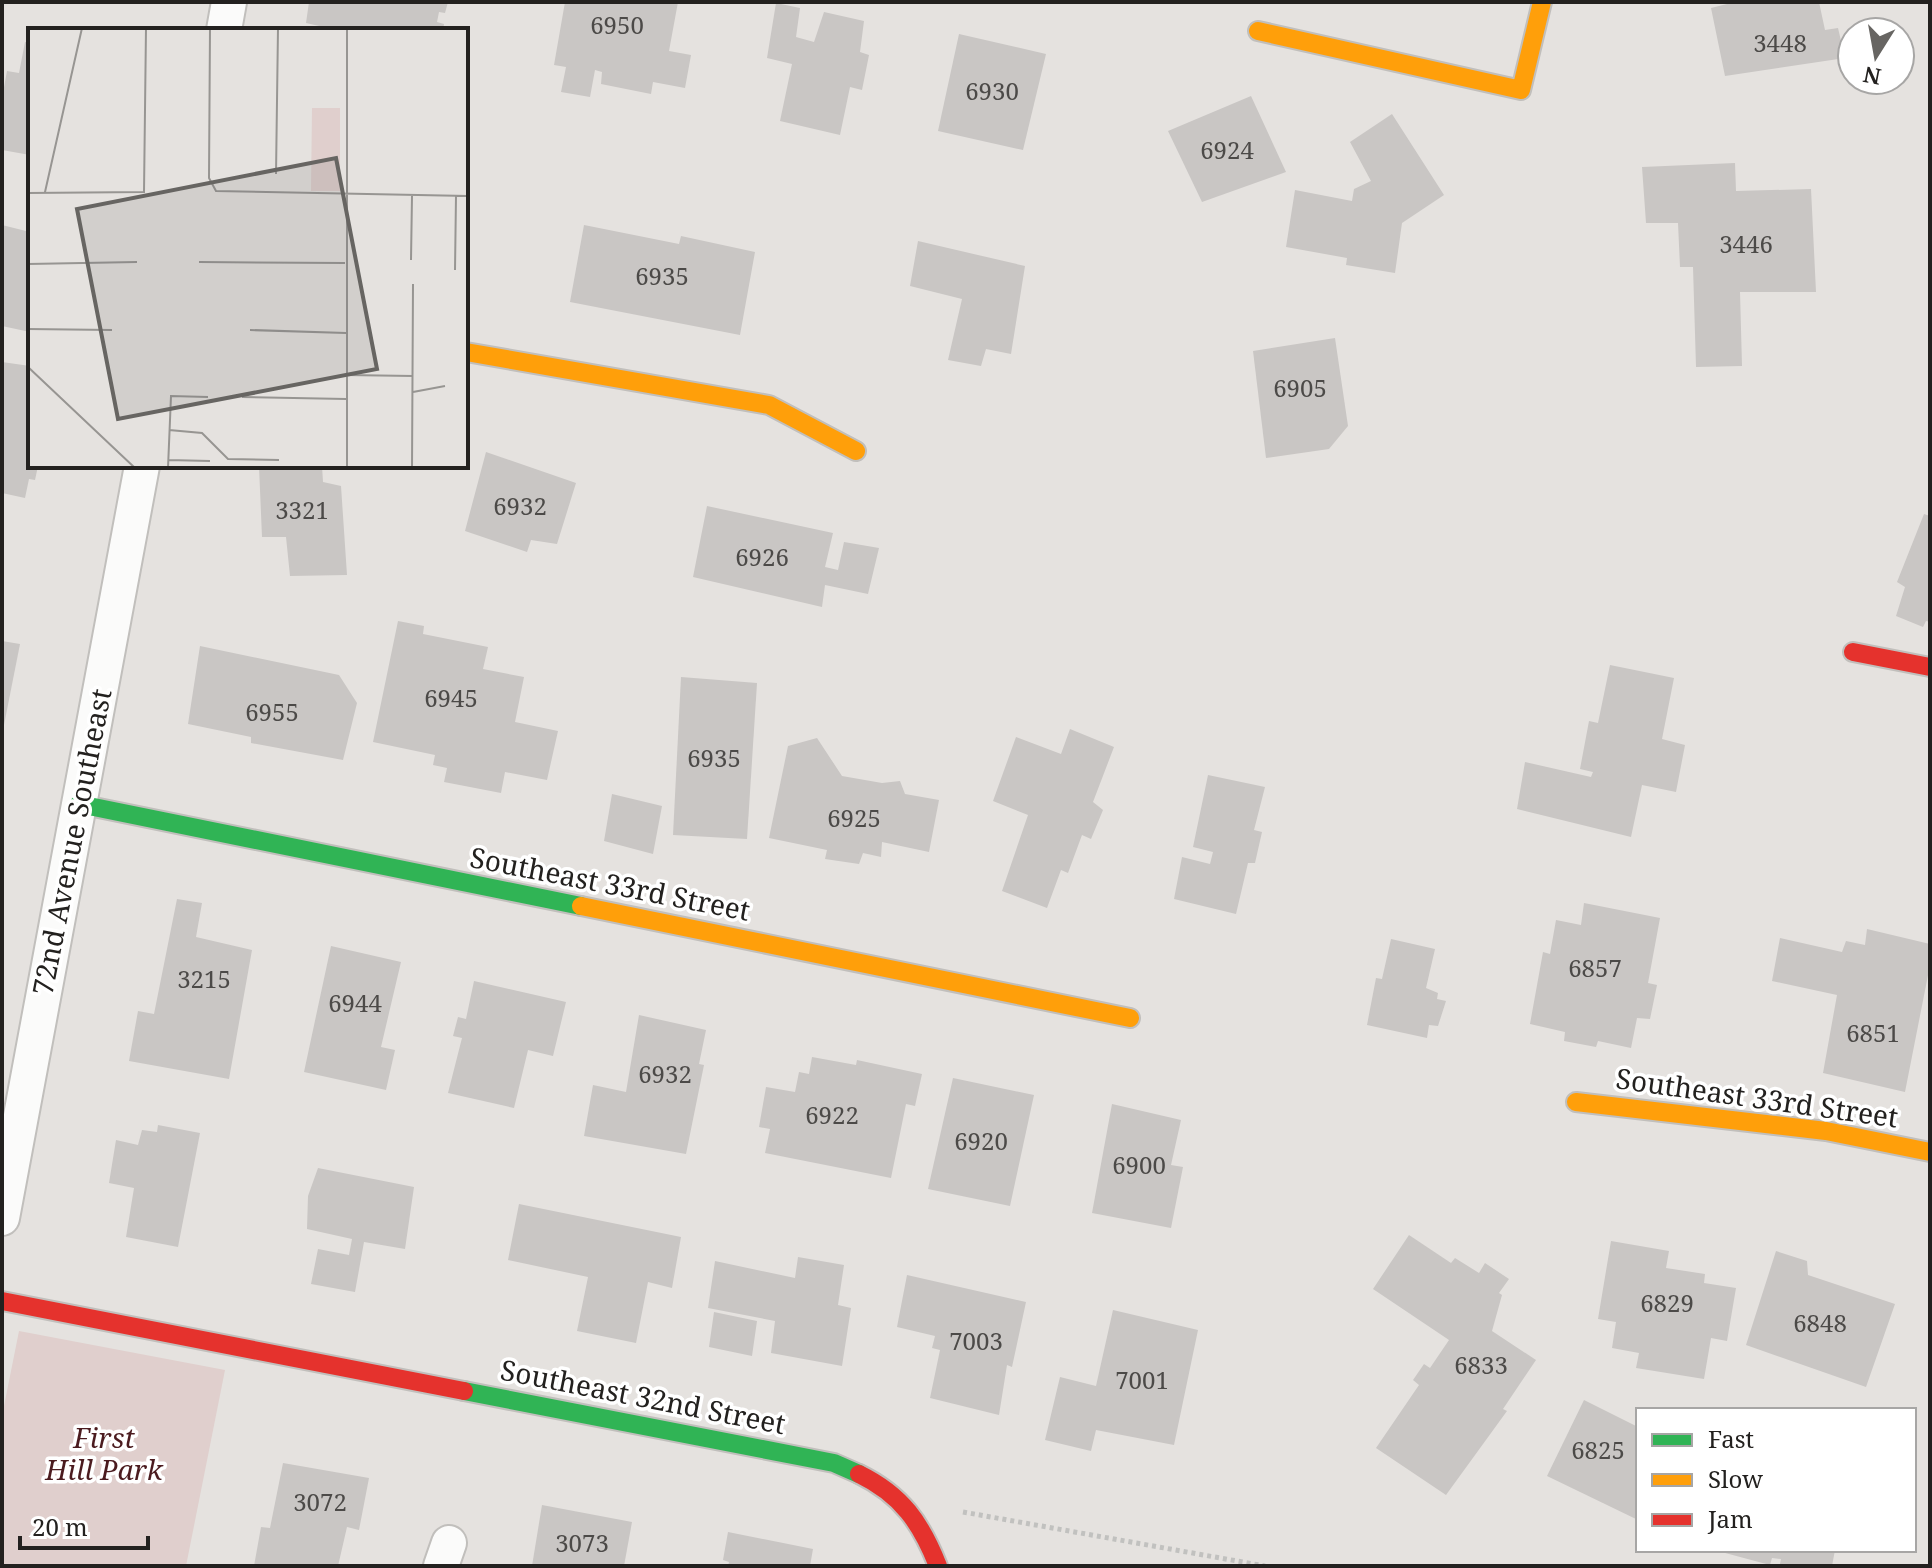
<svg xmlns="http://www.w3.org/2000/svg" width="1932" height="1568" viewBox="0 0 1932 1568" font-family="'Noto Serif',serif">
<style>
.green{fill:#e0cfcd}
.building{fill:#c9c6c4}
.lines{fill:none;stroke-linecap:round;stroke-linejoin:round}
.street-casing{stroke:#c1bfbc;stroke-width:38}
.fast-casing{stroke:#c1bfbc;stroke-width:22}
.slow-casing{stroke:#c1bfbc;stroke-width:22}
.jam-casing{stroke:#c1bfbc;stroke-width:22}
.path{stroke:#c1c1bf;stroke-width:5;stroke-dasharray:4 4;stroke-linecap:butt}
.street{stroke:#fbfbfa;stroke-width:34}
.fast{stroke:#30b455;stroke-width:18}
.slow{stroke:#ff9f0a;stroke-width:18}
.jam{stroke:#e5322d;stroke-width:18}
.labels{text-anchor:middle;stroke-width:7;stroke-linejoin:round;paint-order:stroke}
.number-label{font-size:24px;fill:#4c4a48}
.street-label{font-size:28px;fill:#23211f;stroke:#fff}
.park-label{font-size:28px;font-style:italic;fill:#4b1b1f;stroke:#fff}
.inset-road{fill:none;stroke:#979592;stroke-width:2}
.view{fill:#676562;fill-opacity:0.15;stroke:#676562;stroke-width:4}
.inset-edge{fill:none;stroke:#23211f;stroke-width:4}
</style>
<rect width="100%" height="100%" fill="#e5e2df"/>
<path class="green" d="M 19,1331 L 225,1370 L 186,1566 L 2,1566 L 2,1416 Z"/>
<g class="building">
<path d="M 309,2 L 448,2 L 445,13 L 439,12 L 437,22 L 444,24 L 443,30 L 337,30 L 306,23 Z"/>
<path d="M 565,2 L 678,2 L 669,51 L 691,55 L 685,88 L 653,82 L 651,94 L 601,84 L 602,72 L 595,70 L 590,97 L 561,92 L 566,67 L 554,65 Z"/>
<path d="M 1735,2 L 1819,2 L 1825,30 L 1838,28 L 1845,58 L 1725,76 L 1711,8 Z"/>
<path d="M 776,3 L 800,8 L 796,37 L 814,42 L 824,12 L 864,21 L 860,52 L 869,55 L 862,90 L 850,87 L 840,135 L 780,121 L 792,64 L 767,58 Z"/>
<path d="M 959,34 L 1046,54 L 1023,150 L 938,131 Z"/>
<path d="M 25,42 L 30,43 L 30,155 L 2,150 L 2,98 L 7,71 L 19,73 Z"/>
<path d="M 1251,96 L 1286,172 L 1202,202 L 1168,131 Z"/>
<path d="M 1392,114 L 1444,195 L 1402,223 L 1395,273 L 1346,265 L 1347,258 L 1286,247 L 1295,190 L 1352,201 L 1354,189 L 1371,181 L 1350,142 Z"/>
<path d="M 1735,163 L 1736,191 L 1811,189 L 1816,292 L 1740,292 L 1742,366 L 1696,367 L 1693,267 L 1680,267 L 1678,223 L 1646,223 L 1642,167 Z"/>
<path d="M 2,225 L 30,232 L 30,332 L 2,326 Z"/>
<path d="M 584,225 L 679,244 L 681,236 L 755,252 L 740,335 L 570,302 Z"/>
<path d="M 918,241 L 1025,266 L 1011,354 L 986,349 L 981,366 L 948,360 L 962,299 L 910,286 Z"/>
<path d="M 1335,338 L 1348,426 L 1329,449 L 1266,458 L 1253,351 Z"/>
<path d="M 2,362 L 30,366 L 30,466 L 38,466 L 35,480 L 29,479 L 25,498 L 2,493 Z"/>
<path d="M 486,452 L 576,483 L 557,544 L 531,540 L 527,552 L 465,531 Z"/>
<path d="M 259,466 L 322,466 L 323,482 L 341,486 L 347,575 L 290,576 L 286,537 L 262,537 Z"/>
<path d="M 707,506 L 833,533 L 825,567 L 838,570 L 844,542 L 879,548 L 868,594 L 825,585 L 822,607 L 693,577 Z"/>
<path d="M 1924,514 L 1930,516 L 1930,622 L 1926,621 L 1923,627 L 1896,616 L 1905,587 L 1897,582 Z"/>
<path d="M 398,621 L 424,626 L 423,634 L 488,647 L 483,669 L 524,677 L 515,722 L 558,731 L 547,780 L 505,772 L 501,793 L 444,782 L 447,768 L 433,765 L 435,755 L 373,742 Z"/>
<path d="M 2,641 L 20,644 L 3,730 L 2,730 Z"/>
<path d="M 200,646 L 339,675 L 357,703 L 343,760 L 251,743 L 251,737 L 188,724 Z"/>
<path d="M 1610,665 L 1674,678 L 1662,739 L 1685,745 L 1676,792 L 1642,785 L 1631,837 L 1517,809 L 1525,762 L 1591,777 L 1593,772 L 1580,769 L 1589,721 L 1598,723 Z"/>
<path d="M 681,677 L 757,683 L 747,839 L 673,835 Z"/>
<path d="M 1070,729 L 1114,747 L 1093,802 L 1103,810 L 1091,839 L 1082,835 L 1068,873 L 1061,870 L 1047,908 L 1002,891 L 1028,815 L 993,801 L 1016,737 L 1061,754 Z"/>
<path d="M 817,738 L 842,776 L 882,783 L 900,781 L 905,794 L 939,800 L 929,852 L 882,842 L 881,857 L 863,853 L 859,864 L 825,859 L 827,850 L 769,838 L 788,746 Z"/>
<path d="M 1208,775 L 1265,787 L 1254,830 L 1262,832 L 1255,863 L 1248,863 L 1236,914 L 1174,899 L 1182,857 L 1210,864 L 1213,852 L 1193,847 Z"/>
<path d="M 612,794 L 662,806 L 653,854 L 604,841 Z"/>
<path d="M 177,899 L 202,903 L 196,937 L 252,950 L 229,1079 L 129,1061 L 138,1011 L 154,1014 Z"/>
<path d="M 1584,903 L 1660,918 L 1648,983 L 1657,985 L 1650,1019 L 1637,1018 L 1631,1048 L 1598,1041 L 1596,1047 L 1564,1041 L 1565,1032 L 1530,1024 L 1543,952 L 1550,954 L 1556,920 L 1581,925 Z"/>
<path d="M 1867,929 L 1930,944 L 1930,965 L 1905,1092 L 1823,1073 L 1837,995 L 1772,981 L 1780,938 L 1842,952 L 1846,941 L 1865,945 Z"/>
<path d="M 1391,939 L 1435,949 L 1426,988 L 1438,993 L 1437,999 L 1446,1001 L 1438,1026 L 1429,1025 L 1427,1038 L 1367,1025 L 1376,978 L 1382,979 Z"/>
<path d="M 331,946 L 401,962 L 381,1047 L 395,1050 L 386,1090 L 304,1072 Z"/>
<path d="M 474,981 L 566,1002 L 553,1056 L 528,1050 L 514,1108 L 448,1093 L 462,1038 L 453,1036 L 458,1017 L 466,1019 Z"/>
<path d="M 639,1015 L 706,1030 L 699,1064 L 704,1065 L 686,1154 L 584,1136 L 593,1085 L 626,1092 Z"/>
<path d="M 812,1057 L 856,1065 L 857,1060 L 922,1074 L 915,1106 L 906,1104 L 891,1178 L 765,1153 L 770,1129 L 759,1127 L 766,1087 L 795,1092 L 799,1072 L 809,1074 Z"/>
<path d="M 953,1078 L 1034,1095 L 1010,1206 L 928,1189 Z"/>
<path d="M 1112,1104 L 1181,1120 L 1171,1165 L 1183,1167 L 1171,1228 L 1092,1213 Z"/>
<path d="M 158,1125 L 200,1133 L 178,1247 L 126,1237 L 134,1188 L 109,1183 L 116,1140 L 138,1145 L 142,1130 L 157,1132 Z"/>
<path d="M 318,1168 L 414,1187 L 405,1249 L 364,1242 L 355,1292 L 311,1284 L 318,1249 L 349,1255 L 352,1239 L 307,1229 L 308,1196 Z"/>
<path d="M 519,1204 L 681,1237 L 672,1288 L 648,1282 L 636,1343 L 577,1331 L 588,1277 L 508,1260 Z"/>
<path d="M 1409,1235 L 1451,1263 L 1455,1258 L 1479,1273 L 1485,1263 L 1509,1279 L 1499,1293 L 1502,1295 L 1492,1331 L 1536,1360 L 1503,1409 L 1507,1411 L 1446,1495 L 1376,1448 L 1419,1385 L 1413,1380 L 1424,1364 L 1430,1368 L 1449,1340 L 1373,1289 Z"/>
<path d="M 1611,1241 L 1669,1251 L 1666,1268 L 1705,1274 L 1704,1283 L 1736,1288 L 1727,1341 L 1711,1338 L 1704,1379 L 1636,1368 L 1639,1353 L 1612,1348 L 1616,1322 L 1598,1319 Z"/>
<path d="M 1776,1251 L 1807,1261 L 1808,1275 L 1895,1304 L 1866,1387 L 1746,1345 Z"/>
<path d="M 798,1257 L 844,1265 L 838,1305 L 851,1308 L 842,1366 L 771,1353 L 775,1321 L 708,1308 L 715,1261 L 795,1278 Z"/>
<path d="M 907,1275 L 1026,1302 L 1012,1367 L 1007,1365 L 999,1415 L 930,1398 L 940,1350 L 932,1348 L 935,1336 L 897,1327 Z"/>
<path d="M 1113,1310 L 1198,1330 L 1174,1445 L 1096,1430 L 1091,1451 L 1045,1440 L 1060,1377 L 1096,1386 Z"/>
<path d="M 714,1312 L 757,1321 L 752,1356 L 709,1347 Z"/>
<path d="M 1584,1400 L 1638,1427 L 1638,1520 L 1547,1476 Z"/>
<path d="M 283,1463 L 369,1478 L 359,1530 L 347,1527 L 338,1566 L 254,1566 L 261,1527 L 270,1528 Z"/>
<path d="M 542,1505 L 632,1522 L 624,1566 L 532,1566 Z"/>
<path d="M 728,1532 L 813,1549 L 810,1566 L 728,1566 L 729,1562 L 723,1560 Z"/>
<path d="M 1714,1550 L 1835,1550 L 1832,1566 L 1788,1566 L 1780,1564 L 1781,1559 L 1772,1558 L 1770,1565 Z"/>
</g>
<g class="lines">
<g class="street-casing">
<g id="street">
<path d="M 224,30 L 229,2"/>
<path d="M 2,1218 L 142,466"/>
<path d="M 441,1566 L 449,1543"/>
</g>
</g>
<g class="fast-casing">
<g id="fast">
<path d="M 79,804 L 581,906"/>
<path d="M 464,1391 L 834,1463 L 859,1474"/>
</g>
</g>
<g class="slow-casing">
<g id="slow">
<path d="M 1258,31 L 1521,90 L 1542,2"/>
<path d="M 466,352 L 769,405 L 856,451"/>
<path d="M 581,906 L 1130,1018"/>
<path d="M 1576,1102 L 1826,1131 L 1930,1152"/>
</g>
</g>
<g class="jam-casing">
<g id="jam">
<path d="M 1853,652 L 1930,667"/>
<path d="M 2,1301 L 464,1391"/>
<path d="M 859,1474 C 902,1495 921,1523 938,1566"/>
</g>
</g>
<path class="path" d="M 963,1512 L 1265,1566"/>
<use href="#street" class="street"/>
<use href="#fast" class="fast"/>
<use href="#slow" class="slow"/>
<use href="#jam" class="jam"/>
</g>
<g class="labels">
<g class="number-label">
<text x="617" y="34">6950</text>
<text x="1780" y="52">3448</text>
<text x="992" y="100">6930</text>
<text x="1227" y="159">6924</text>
<text x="1746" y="253">3446</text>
<text x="662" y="285">6935</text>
<text x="1300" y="397">6905</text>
<text x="520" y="515">6932</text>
<text x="302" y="519">3321</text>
<text x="762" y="566">6926</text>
<text x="451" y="707">6945</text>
<text x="272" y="721">6955</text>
<text x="714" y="767">6935</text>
<text x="854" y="827">6925</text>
<text x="1595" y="977">6857</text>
<text x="204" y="988">3215</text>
<text x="355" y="1012">6944</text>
<text x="1873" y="1042">6851</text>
<text x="665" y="1083">6932</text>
<text x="832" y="1124">6922</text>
<text x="981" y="1150">6920</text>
<text x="1139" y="1174">6900</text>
<text x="1667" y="1312">6829</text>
<text x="1820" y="1332">6848</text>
<text x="976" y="1350">7003</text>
<text x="1481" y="1374">6833</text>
<text x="1142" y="1389">7001</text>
<text x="1598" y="1459">6825</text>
<text x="320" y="1511">3072</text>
<text x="582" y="1552">3073</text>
</g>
<g class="street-label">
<text transform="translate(72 842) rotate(-79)" y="10">72nd Avenue Southeast</text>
<text transform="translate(610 884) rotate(11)" y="10">Southeast 33rd Street</text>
<text transform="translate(1757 1098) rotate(8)" y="10">Southeast 33rd Street</text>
<text transform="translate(643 1397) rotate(11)" y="10">Southeast 32nd Street</text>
</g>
<g class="park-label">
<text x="104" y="1448">First<tspan x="104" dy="32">Hill Park</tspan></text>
</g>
</g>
<g transform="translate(28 28)">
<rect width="440" height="440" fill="#e5e2df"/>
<path d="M 284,80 L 312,80 L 312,163 L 283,163 Z" fill="#e0cfcd"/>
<path class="inset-road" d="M 182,0 L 181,150 L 188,163 L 440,168M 319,0 L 319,440M 248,146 L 250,0M 17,164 L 54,0M 0,165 L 116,164 L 118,0M 383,232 L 384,168M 171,234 L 317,235M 0,236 L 109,234M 427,242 L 428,168M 0,301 L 84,302M 222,302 L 318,305M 0,339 L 107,440M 318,347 L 385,348M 385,364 L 417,358M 214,369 L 318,371M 141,402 L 174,405 L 200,431 L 251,432M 140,432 L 182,433M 140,440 L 143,368 L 180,369M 384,440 L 385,256"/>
<path class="view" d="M 308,130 L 349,341 L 90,391 L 49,181 Z"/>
<rect width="440" height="440" class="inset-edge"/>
</g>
<rect width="1932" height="1568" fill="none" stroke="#23211f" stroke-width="8"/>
<rect x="1636" y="1408" width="280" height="144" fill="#ffffff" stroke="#a7a6a5" stroke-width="2"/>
<rect x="1652" y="1434" width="40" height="12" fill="#30b455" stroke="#a7a6a5" stroke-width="2"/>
<text x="1708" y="1448" font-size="24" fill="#23211f">Fast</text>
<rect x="1652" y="1474" width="40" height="12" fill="#ff9f0a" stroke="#a7a6a5" stroke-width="2"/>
<text x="1708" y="1488" font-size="24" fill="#23211f">Slow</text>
<rect x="1652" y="1514" width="40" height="12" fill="#e5322d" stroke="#a7a6a5" stroke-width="2"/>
<text x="1708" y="1528" font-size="24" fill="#23211f">Jam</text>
<g transform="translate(1876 56) rotate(191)"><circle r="38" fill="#ffffff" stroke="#a7a6a5" stroke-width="2"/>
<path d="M0-6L14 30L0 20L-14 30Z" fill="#676562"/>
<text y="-12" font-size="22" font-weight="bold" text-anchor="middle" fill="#23211f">N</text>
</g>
<path d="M20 1536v12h128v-12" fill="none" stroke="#23211f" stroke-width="4"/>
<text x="32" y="1536" font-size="24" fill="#23211f" stroke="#ffffff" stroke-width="6" paint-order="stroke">20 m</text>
</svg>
